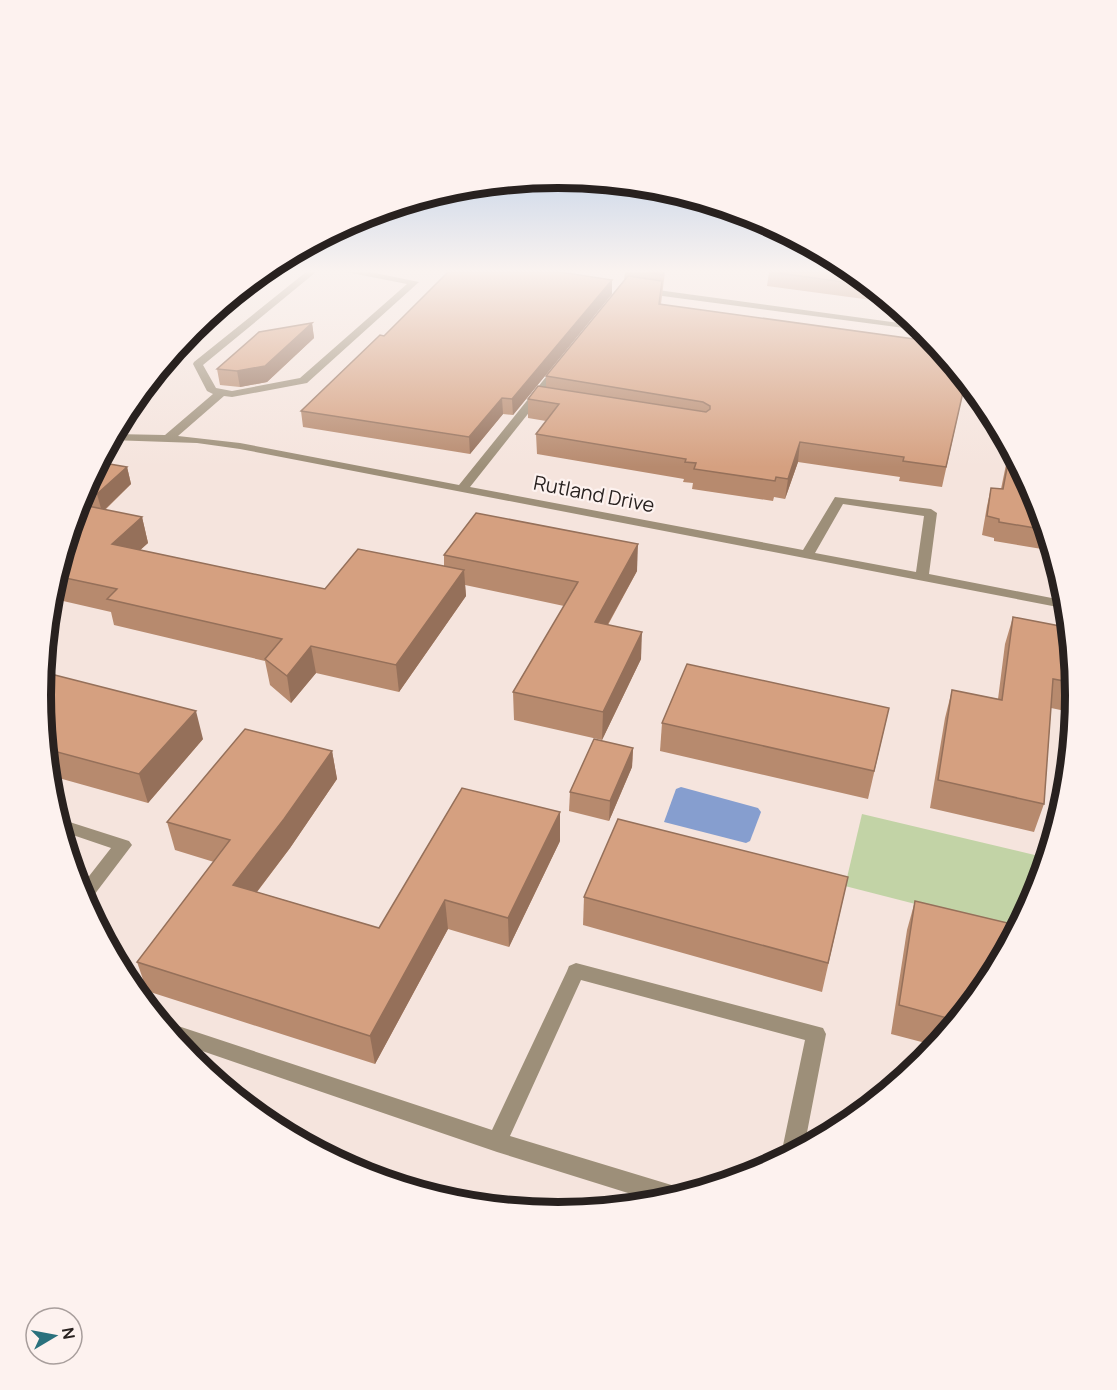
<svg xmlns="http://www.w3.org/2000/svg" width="1117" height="1390" viewBox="0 0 1117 1390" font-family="Manrope,sans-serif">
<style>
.green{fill:#c2d3a6}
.water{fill:#869ecf}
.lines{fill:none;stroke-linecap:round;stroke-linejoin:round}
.minor{fill:#9d8f79;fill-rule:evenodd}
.wall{fill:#b78a6e}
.shaded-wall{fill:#95705a}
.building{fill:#d5a080;stroke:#95705a;stroke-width:1.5}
.labels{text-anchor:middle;stroke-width:4.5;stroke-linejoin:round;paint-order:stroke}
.street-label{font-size:20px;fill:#28211f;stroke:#fdf2ef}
.rim{fill:none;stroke:#28211f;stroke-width:8}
</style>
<rect width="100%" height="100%" fill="#f5e4dd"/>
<path class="green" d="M 862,814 L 1043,857 C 1041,886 1031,905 1017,930 L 845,886 Z"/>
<path class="water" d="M 681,787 L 758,808 L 761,812 L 750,841 L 746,843 L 664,822 L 676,789 Z"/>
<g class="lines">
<g class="minor">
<path d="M 306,272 L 316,272 L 203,365 L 216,388 L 232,391 L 300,378 L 407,284 L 346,272 L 370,272 L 419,282 L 307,383 L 232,397 L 224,396 L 178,436 L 240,443 L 459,485 L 554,367 L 558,366 L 563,369 L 562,371 L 470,487 L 803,550 L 835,497 L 931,509 L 937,513 L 929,574 L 1067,601 L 1068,609 L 240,449 L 197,443 L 110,440 L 114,434 L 165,435 L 213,394 L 207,391 L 193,364 L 194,362 ZM 843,504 L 924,516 L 916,572 L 815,553 Z"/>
<path d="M 643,288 L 921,326 L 927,331 L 640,293 L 638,291 Z"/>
<path d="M 57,818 L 129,841 L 132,845 L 88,903 L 86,904 L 79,889 L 111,848 L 61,831 Z"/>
<path d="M 576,963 L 823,1028 L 826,1034 L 804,1148 L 783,1159 L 781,1155 L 805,1040 L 581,980 L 510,1136 L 678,1187 L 686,1191 L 688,1195 L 660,1203 L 497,1152 L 176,1042 L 161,1023 L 166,1022 L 492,1130 L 567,971 L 569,966 Z"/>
</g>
</g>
<g class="wall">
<path d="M 625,272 L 665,272 L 661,304 L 966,379 L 942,487 L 899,481 L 900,477 L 798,462 L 785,499 L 774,497 L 773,501 L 692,489 L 693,483 L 683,482 L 684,479 L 537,454 L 536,434 L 546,421 L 528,418 L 528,399 L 546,388 L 546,376 L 624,280 Z"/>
<path d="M 769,272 L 856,272 L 894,303 L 767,286 Z"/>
<path d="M 612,294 L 513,415 L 503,414 L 470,454 L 303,427 L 301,411 L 384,336 Z"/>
<path d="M 312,323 L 314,338 L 267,382 L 240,387 L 220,385 L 217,369 Z"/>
<path d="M 1010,445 L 1037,497 L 1054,551 L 994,541 L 994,538 L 982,535 L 987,506 L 991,488 L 1001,489 Z"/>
<path d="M 98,462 L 127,467 L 131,484 L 105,510 L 142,517 L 148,543 L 140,550 L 325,589 L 444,566 L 444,555 L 637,571 L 608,625 L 641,659 L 602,740 L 514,720 L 513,692 L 564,606 L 465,585 L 466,596 L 399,692 L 316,673 L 291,703 L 270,685 L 265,661 L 114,625 L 111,612 L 50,598 L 51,594 L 80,496 Z"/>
<path d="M 1013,617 L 1070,628 L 1076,695 L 1075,713 L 1051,708 L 1044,804 L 1034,832 L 930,808 L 945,718 L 952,690 L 998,699 L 1005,644 Z"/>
<path d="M 40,695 L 203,739 L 148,803 L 48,775 Z"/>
<path d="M 889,708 L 868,799 L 660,751 L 662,723 Z"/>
<path d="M 633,748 L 632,767 L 609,821 L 569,811 L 570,792 Z"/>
<path d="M 332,751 L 337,779 L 290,848 L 257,892 L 379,928 L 560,841 L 509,947 L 448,929 L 375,1064 L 147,991 L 137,962 L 214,862 L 175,850 L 167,822 Z"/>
<path d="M 848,877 L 822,992 L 583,925 L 584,897 Z"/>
<path d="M 915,901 L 989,983 L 937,1046 L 891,1034 L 907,930 Z"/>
</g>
<g class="shaded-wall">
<path d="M 261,272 L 275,272 L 172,353 L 192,328 Z"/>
<path d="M 612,280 L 612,294 L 513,415 L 512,399 Z"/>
<path d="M 312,323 L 314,338 L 267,382 L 240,387 L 237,371 Z"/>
<path d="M 502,398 L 503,414 L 470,454 L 469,437 Z"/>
<path d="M 800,442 L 798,462 L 785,499 L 788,479 Z"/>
<path d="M 127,467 L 131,484 L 102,512 L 97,494 Z"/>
<path d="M 142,517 L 148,543 L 119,569 L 112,544 Z"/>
<path d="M 638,544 L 637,571 L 594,649 L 595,622 Z"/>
<path d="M 464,570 L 466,596 L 399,692 L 396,665 Z"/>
<path d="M 642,632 L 641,659 L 602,740 L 603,712 Z"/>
<path d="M 311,646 L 316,673 L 291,703 L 287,676 Z"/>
<path d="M 196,711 L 203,739 L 148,803 L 139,774 Z"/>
<path d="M 633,748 L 632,767 L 609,821 L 610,801 Z"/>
<path d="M 332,751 L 337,779 L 290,848 L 240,914 L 233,885 Z"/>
<path d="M 560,812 L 560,841 L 509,947 L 508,918 Z"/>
<path d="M 445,900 L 448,929 L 375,1064 L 370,1036 Z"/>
</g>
<g class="building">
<path d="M 448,272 L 560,272 L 612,280 L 512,399 L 502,398 L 469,437 L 301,411 L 380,335 L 384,336 Z"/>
<path d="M 647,272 L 664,272 L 663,275 Z"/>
<path d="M 771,272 L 856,272 L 872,286 Z"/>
<path d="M 628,276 L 662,281 L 659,304 L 936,342 L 966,379 L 946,467 L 903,461 L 904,457 L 800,442 L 788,479 L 776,477 L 775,481 L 694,469 L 696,463 L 685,462 L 686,459 L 536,434 L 559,404 L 528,399 L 538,386 L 706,412 L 710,409 L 710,406 L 703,402 L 546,376 Z"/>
<path d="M 312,323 L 265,366 L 237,371 L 217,369 L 259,332 Z"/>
<path d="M 1011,447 L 1037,497 L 1047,530 L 999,522 L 999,519 L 987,516 L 991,488 L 1003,489 Z"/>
<path d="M 98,462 L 127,467 L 97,494 L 82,492 Z"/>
<path d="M 78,504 L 142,517 L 112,544 L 325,589 L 358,549 L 464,570 L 396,665 L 311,646 L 287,676 L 265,659 L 282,639 L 107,599 L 117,589 L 56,576 Z"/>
<path d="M 476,513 L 638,544 L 595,622 L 642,632 L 603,712 L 513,692 L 578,582 L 444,555 Z"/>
<path d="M 1013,617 L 1070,628 L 1075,683 L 1053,679 L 1044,804 L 938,780 L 952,690 L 1002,700 Z"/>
<path d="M 687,664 L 889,708 L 874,771 L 662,723 Z"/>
<path d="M 43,672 L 196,711 L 139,774 L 46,749 L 40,695 Z"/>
<path d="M 245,729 L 332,751 L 284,819 L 233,885 L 379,928 L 462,788 L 560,812 L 508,918 L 445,900 L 370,1036 L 137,962 L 230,840 L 167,822 Z"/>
<path d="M 594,739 L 633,748 L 610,801 L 570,792 Z"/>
<path d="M 618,819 L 848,877 L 828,963 L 584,897 Z"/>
<path d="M 915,901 L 1020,926 L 989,983 L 958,1021 L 899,1005 Z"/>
</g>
<linearGradient id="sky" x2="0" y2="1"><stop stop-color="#81abde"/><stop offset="0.58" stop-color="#faf3f0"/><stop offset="1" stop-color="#faf3f0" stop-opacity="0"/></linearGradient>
<rect width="1117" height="467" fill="url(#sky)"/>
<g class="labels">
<g class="street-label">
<text transform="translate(594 494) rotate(11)" y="7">Rutland Drive</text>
</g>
</g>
<path d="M0 0H1117V1390H0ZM51 695a507 507 0 1 1 1014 0a507 507 0 1 1-1014 0Z" fill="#fdf2ef" fill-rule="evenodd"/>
<path class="rim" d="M51 695a507 507 0 1 1 1014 0a507 507 0 1 1-1014 0Z"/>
<g transform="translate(54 1336) rotate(80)"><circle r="28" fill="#fdf2ef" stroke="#a89e9c" stroke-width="1.5"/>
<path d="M0-4.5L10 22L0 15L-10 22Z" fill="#2a717d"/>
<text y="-9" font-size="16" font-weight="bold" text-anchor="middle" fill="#28211f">N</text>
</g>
</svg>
